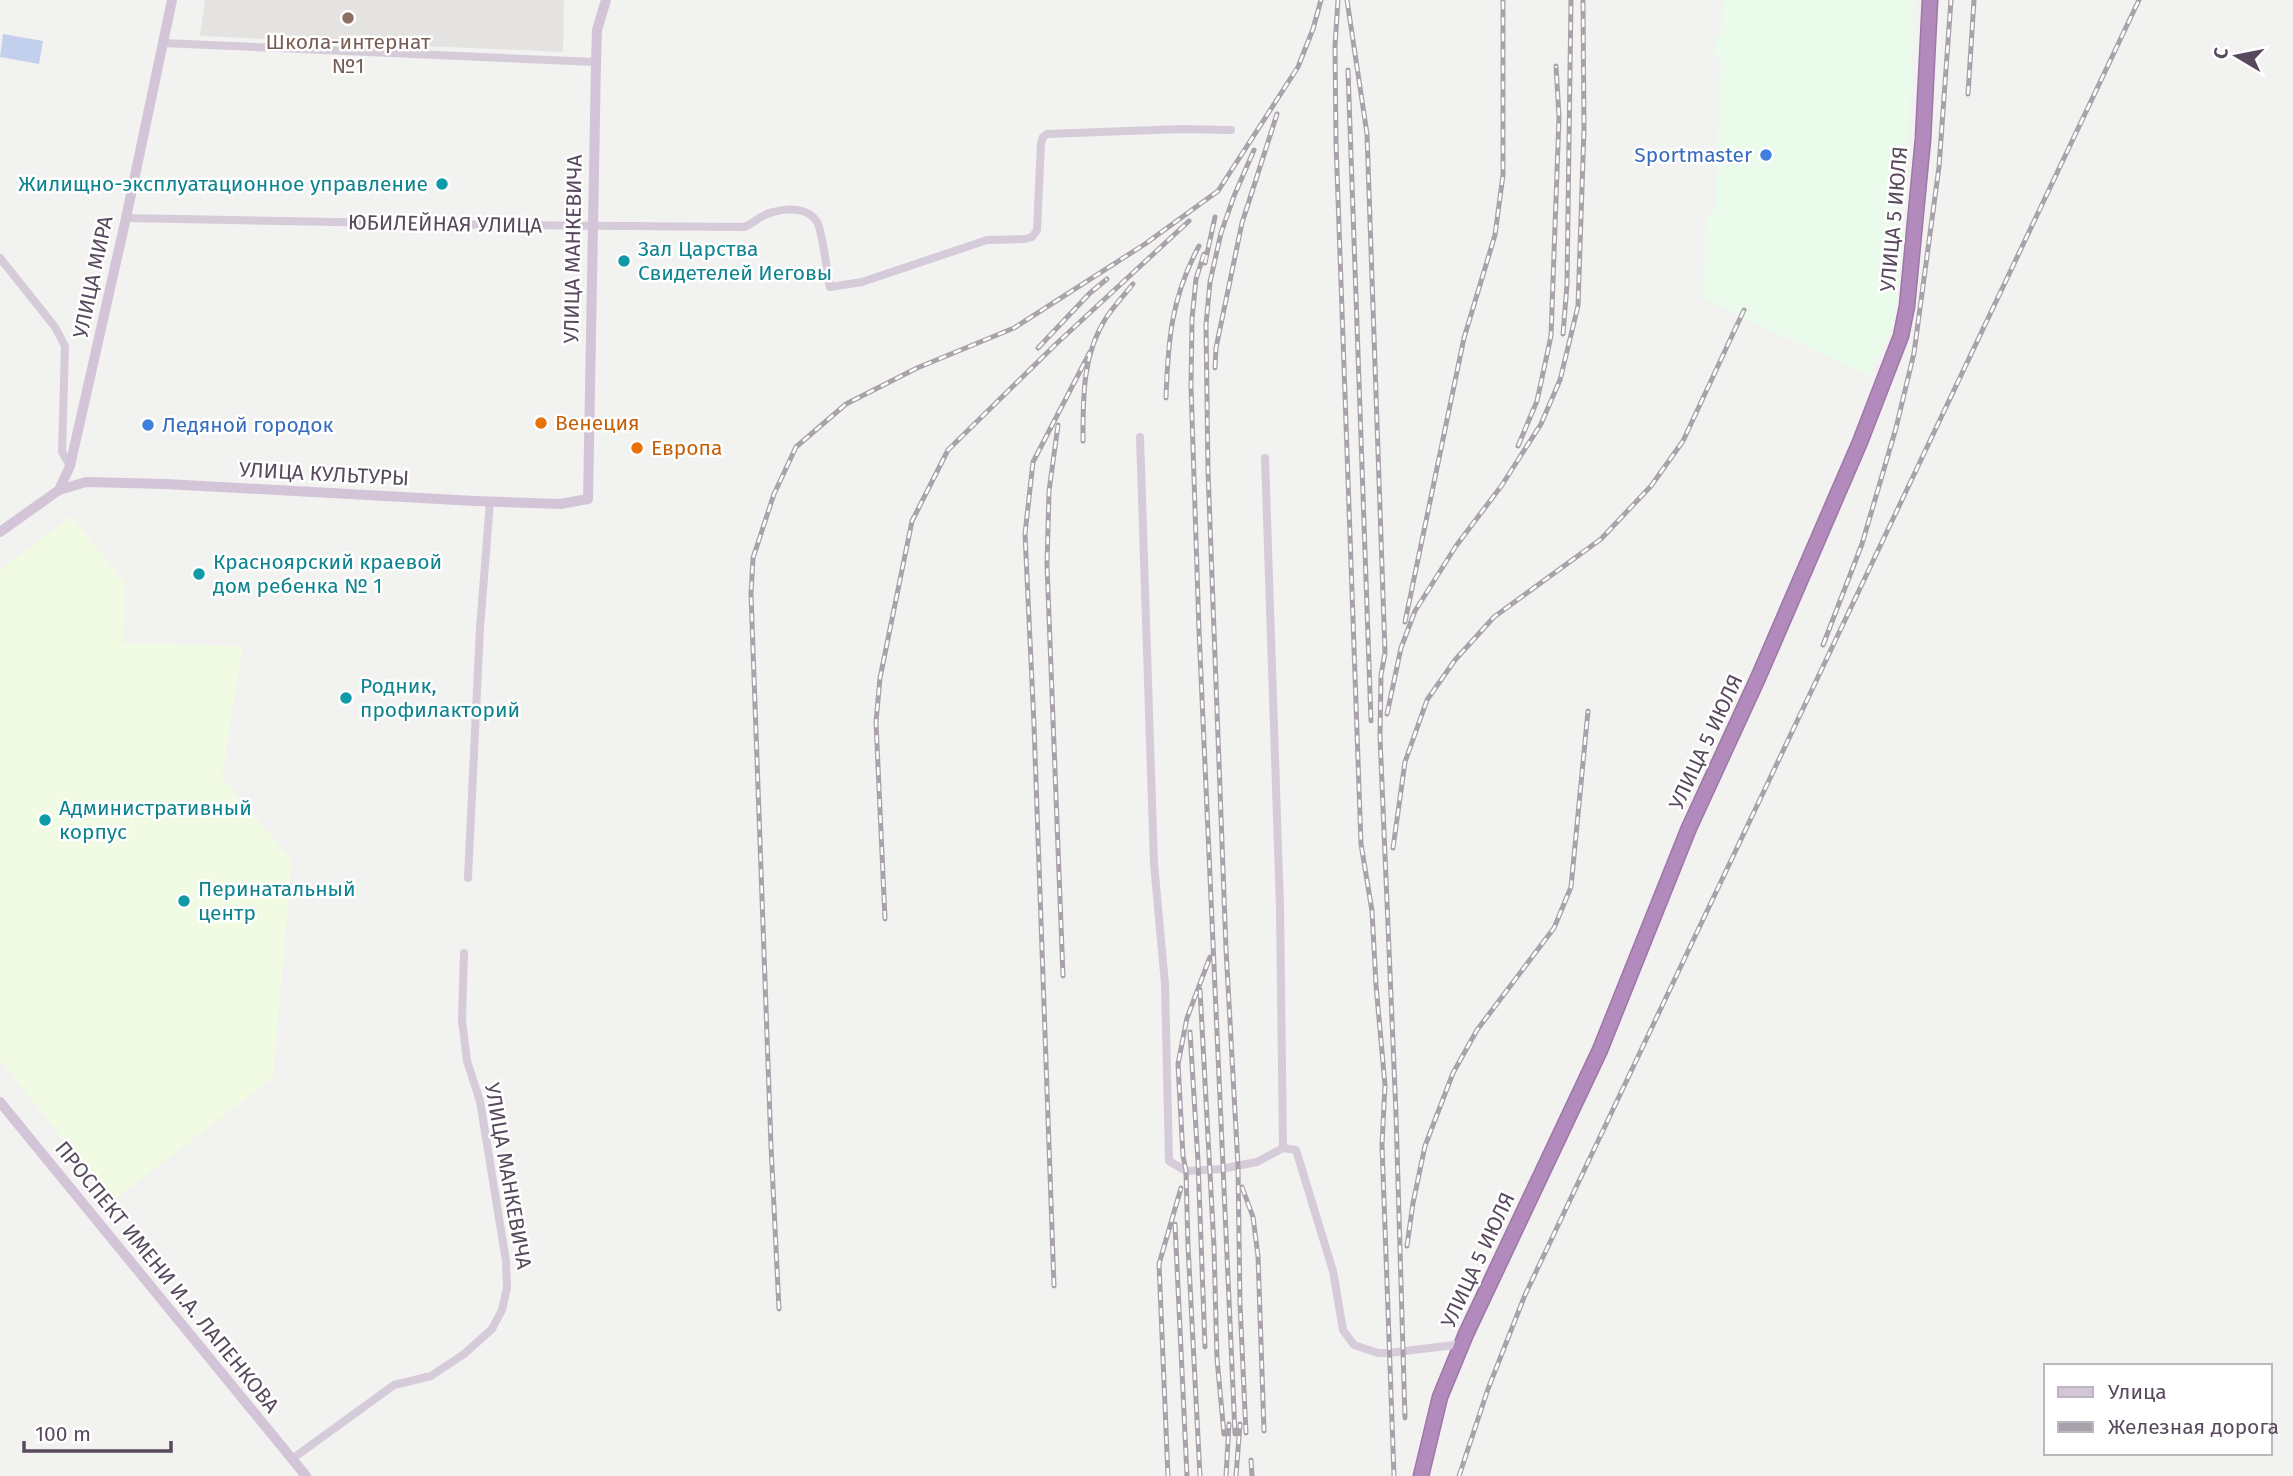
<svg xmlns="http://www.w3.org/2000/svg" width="2293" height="1476" viewBox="0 0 2293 1476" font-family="'Fira Sans',sans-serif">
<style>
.commercial{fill:#ebfbeb}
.education{fill:#e4e3e2}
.medical{fill:#f1fae3}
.green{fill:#c2d0ed}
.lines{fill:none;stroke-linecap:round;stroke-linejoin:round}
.highway-casing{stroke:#9e76a8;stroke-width:17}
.street{stroke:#d5cbd9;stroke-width:8}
.secondary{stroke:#d4c4d8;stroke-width:10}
.highway{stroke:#b28bbc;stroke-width:14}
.rail-casing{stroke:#a9a2ab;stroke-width:5}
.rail{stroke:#fff;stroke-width:2.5;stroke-dasharray:8;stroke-linecap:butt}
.education-dot{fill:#8d6e63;stroke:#fff;stroke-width:2.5}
.shop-dot{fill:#3f7fe0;stroke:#fff;stroke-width:2.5}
.culture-dot{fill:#0f9aa8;stroke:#fff;stroke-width:2.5}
.food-dot{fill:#e8710a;stroke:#fff;stroke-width:2.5}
.labels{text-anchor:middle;stroke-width:5;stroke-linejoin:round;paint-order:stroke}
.education-label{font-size:21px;fill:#785e54;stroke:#fff}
.shop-label{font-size:21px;fill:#366cbe;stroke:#fff;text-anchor:end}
.culture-label{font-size:21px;fill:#0d838f;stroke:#fff;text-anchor:start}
.street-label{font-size:21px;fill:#58495d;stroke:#fff}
.food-label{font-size:21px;fill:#c56008;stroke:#fff;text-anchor:start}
</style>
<rect width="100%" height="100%" fill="#f2f2f0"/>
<path class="commercial" d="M 1723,0 L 1914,0 L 1908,152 L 1897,173 L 1897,227 L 1905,232 L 1894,325 L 1869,376 L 1703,299 L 1707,213 L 1715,211 L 1721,57 L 1714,57 L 1715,36 L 1721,36 Z"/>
<path class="education" d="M 205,0 L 564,0 L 563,52 L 200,36 Z"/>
<path class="medical" d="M 71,516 L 125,583 L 123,643 L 243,646 L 222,777 L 292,861 L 273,1078 L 112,1201 L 0,1060 L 0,570 Z"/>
<path class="green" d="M 3,34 L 43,41 L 39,64 L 0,57 Z"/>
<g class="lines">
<g class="highway-casing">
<path id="highway" d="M 1421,1476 L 1440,1397 L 1466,1334 L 1600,1050 L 1689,828 L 1758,678 L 1860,442 L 1901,336 L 1907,306 L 1923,139 L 1930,0"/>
</g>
<g class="street">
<path d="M 162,43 L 596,62"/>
<path d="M 126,218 L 500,225 L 744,227 C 754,223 762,214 773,212 C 787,208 808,207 817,222 C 823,232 827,274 830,287 L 862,282 L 987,240 L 1025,239 L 1032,237 L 1037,230 L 1041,143 L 1043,137 L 1047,134 L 1182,129 L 1231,130"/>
<path d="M 0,258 L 55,327 L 65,346 L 62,452 L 70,466"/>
<path d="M 1140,437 L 1154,864 L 1165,984 L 1169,1161 L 1186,1171 L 1221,1169 L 1257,1162 L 1283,1148"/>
<path d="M 1265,458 L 1280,907 L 1283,1148 L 1296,1150 L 1333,1271 L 1343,1330 L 1354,1345 L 1378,1353 L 1389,1353 L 1462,1344"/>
<path d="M 468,878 L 480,628 L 490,502"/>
<path d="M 292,1459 L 394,1385 L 431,1376 L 464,1354 L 492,1329 L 502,1310 L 507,1288 L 506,1261 L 480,1101 L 467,1061 L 462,1020 L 464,953"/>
</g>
<g class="secondary">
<path d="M 59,490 L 86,482 L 166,484 L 475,501 L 560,504 L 588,499 L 596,62 L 597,30 L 606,0"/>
<path d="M 0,532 L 59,490 L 70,466 L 126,218 L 172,0"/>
<path d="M 0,1102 L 306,1476"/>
</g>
<use href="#highway" class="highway"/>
<g class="rail-casing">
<g id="rail">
<path d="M 1338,0 L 1335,46 L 1336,142 L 1361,844 L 1372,911 L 1376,985 L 1385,1085 L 1382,1145 L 1394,1476"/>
<path d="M 1347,0 L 1367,134 L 1385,653 L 1381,675 L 1380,737 L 1396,1114 L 1405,1418"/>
<path d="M 1348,70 L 1371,721"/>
<path d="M 1968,94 L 1974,0"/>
<path d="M 1204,254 L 1196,279 L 1192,319 L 1191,386 L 1199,631 L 1235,1434"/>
<path d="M 1205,263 L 1215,217"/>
<path d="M 1563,334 L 1567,285 L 1571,0"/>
<path d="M 1038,348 L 1090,293 L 1107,279"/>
<path d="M 1215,368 L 1216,348 L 1242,223 L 1277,114"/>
<path d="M 1166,398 C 1168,341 1171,298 1199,246"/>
<path d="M 1058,425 L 1049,491 L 1047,565 L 1063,976"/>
<path d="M 1083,441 C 1083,400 1082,355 1106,318 C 1114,306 1124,295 1133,284"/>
<path d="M 1518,446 L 1537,401 L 1551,336 L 1559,117 L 1556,66"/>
<path d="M 1405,622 L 1464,338 L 1495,235 L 1503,175 L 1503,0"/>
<path d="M 1823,645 L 1862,544 L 1896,428 L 1914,353 L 1939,167 L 1951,0"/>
<path d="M 1387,714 L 1401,648 L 1415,611 L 1456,546 L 1502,485 L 1541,424 L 1560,380 L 1578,306 L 1584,129 L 1583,0"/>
<path d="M 1393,848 L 1405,762 L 1427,700 L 1455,660 L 1494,617 L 1601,539 L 1651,486 L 1683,441 L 1744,310"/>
<path d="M 885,919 L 876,722 L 880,678 L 912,521 L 948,450 L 1055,345 L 1189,221"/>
<path d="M 1200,990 L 1214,1247 L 1217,1359 L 1224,1434"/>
<path d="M 1190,1032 L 1198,1161 L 1205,1347"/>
<path d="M 1242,1187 L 1253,1217 L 1258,1256 L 1264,1431"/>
<path d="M 1175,1224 L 1187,1476"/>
<path d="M 1407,1246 L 1413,1203 L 1425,1146 L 1453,1073 L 1477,1030 L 1554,928 L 1571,887 L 1588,711"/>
<path d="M 1054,1286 L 1034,725 L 1025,534 L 1033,462 L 1090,352"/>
<path d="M 779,1309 L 771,1146 L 751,594 L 753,558 L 774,494 L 796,447 L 846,404 L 917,368 L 1014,328 L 1145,244 L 1218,191 L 1298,67 L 1313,29 L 1321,0"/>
<path d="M 1246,1433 L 1240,1304 L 1238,1166 L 1226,949 L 1208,471 L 1206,324 L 1210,282 L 1221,233 L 1234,196 L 1254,150"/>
<path d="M 1251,1460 L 1252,1476"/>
<path d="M 1168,1476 L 1159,1264 L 1181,1188"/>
<path d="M 1200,1476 L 1188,1246 L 1186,1171 L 1183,1156 L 1178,1064 L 1187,1018 L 1210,957"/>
<path d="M 1226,1476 L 1229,1424"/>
<path d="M 1236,1476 L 1240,1424"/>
<path d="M 1459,1476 L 1488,1389 L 1525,1295 L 2139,0"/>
</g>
</g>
<use href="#rail" class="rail"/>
</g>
<circle class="education-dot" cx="348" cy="18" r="7"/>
<g class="shop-dot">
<circle cx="1766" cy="155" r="7"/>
<circle cx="148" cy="425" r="7"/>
</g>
<g class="culture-dot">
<circle cx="442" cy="184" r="7"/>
<circle cx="624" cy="261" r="7"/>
<circle cx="199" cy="574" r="7"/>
<circle cx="346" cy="698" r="7"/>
<circle cx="45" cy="820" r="7"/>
<circle cx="184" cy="901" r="7"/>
</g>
<g class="food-dot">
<circle cx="541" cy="423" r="7"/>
<circle cx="637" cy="448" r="7"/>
</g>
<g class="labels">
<g class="education-label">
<text x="348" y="49">Школа-интернат<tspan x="348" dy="24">№1</tspan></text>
</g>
<g class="shop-label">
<text x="1752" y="162">Sportmaster</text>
<text x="162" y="432" text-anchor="start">Ледяной городок</text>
</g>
<g class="culture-label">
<text x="428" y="191" text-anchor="end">Жилищно-эксплуатационное управление</text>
<text x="638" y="256">Зал Царства<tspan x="638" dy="24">Свидетелей Иеговы</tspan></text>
<text x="213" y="569">Красноярский краевой<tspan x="213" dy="24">дом ребенка № 1</tspan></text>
<text x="360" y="693">Родник,<tspan x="360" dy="24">профилакторий</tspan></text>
<text x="59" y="815">Административный<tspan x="59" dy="24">корпус</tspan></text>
<text x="198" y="896">Перинатальный<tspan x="198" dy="24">центр</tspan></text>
</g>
<g class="street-label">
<text transform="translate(1894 219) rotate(-85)" y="7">УЛИЦА 5 ИЮЛЯ</text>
<text transform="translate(445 224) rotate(1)" y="7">ЮБИЛЕЙНАЯ УЛИЦА</text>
<text transform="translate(573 249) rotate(-89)" y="7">УЛИЦА МАНКЕВИЧА</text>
<text transform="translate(93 277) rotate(-78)" y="7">УЛИЦА МИРА</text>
<text transform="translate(324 474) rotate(3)" y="7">УЛИЦА КУЛЬТУРЫ</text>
<text transform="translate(1706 742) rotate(-65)" y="7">УЛИЦА 5 ИЮЛЯ</text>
<text transform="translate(508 1176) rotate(80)" y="7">УЛИЦА МАНКЕВИЧА</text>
<text transform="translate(1478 1260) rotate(-65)" y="7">УЛИЦА 5 ИЮЛЯ</text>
<text transform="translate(167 1277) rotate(51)" y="7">ПРОСПЕКТ ИМЕНИ И.А. ЛАПЕНКОВА</text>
</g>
<g class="food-label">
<text x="555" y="430">Венеция</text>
<text x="651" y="455">Европа</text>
</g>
</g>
<rect x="2044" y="1364" width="228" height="91" fill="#ffffff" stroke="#bcb6be" stroke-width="2"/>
<rect x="2058" y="1387" width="35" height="10" fill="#d4c4d8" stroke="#bcb6be" stroke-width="2"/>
<text x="2108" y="1399" font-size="21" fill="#58495d">Улица</text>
<rect x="2058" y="1422" width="35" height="10" fill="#a9a2ab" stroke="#bcb6be" stroke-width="2"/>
<text x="2108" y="1434" font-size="21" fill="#58495d">Железная дорога</text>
<g transform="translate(2237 56) rotate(280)" stroke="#ffffff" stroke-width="5" paint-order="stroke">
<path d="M0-5L12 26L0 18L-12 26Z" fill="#58495d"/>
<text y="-10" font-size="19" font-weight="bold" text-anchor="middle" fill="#58495d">С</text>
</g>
<path d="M24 1441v10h147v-10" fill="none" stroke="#58495d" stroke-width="3.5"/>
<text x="35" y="1441" font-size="21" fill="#58495d" stroke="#ffffff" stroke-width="5" paint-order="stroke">100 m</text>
</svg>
